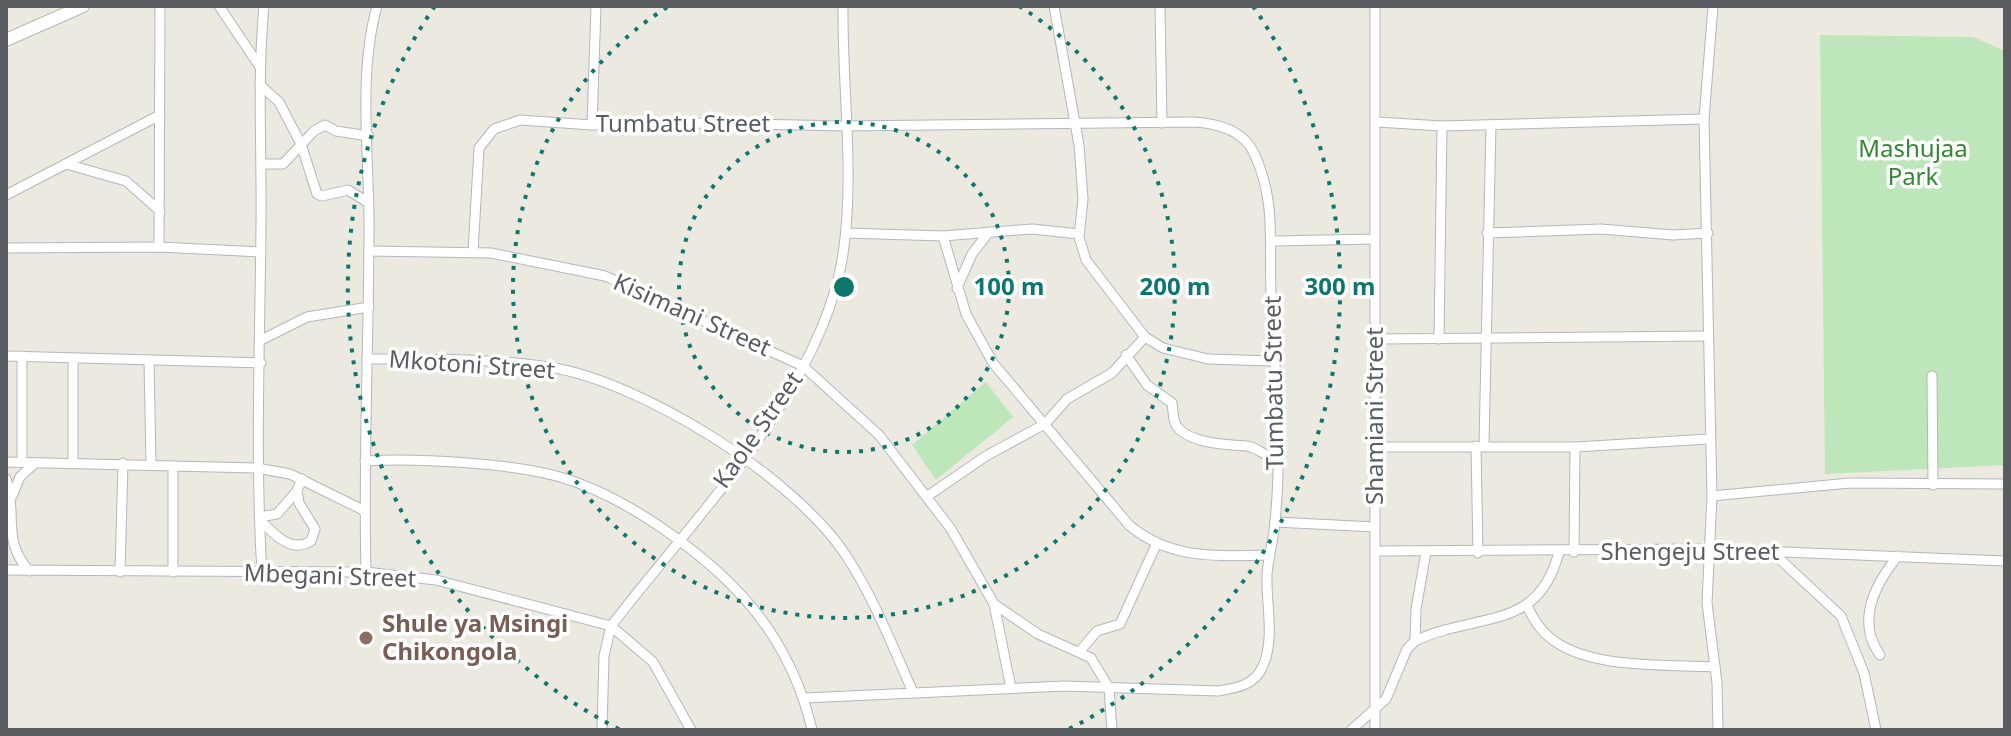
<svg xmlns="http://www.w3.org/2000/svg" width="2011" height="736" viewBox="0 0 2011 736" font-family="'Noto Sans',sans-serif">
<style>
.park{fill:#bde6bb}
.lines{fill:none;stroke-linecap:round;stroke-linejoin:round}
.minor-casing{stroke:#b3b7bb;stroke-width:11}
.tertiary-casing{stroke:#b3b7bb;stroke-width:14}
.minor{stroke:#fff;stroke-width:9}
.tertiary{stroke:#fff;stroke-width:12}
.ring{fill:none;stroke:#0f766e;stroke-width:4;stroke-dasharray:4 8}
.education-dot{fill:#8d6e63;stroke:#fff;stroke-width:3}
.labels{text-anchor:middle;stroke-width:7;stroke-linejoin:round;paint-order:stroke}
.street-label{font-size:24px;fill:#595d62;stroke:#fff}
.park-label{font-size:24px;fill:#338732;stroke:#fff}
.education-label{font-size:24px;font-weight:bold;fill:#785e54;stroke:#fff;text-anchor:start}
.centre{fill:#0f766e;stroke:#fff;stroke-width:4}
.ring-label{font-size:24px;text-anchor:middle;font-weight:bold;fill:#0f766e;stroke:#fff;stroke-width:7;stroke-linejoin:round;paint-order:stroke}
</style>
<rect width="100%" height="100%" fill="#ece9e0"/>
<g class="park">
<path d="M 1820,35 L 1973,37 L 2005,51 L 2005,465 L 1825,474 Z"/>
<path d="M 986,382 L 1013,417 L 936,480 L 912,445 Z"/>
</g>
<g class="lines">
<g class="minor-casing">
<g id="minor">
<path d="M 219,6 L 260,67"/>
<path d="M 1054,6 L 1079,145 L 1083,199 L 1079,237 L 1086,260 L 1145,337 L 1163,348 L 1208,359 L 1275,361"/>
<path d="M 1160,6 L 1162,123"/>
<path d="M 1375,6 L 1375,730"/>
<path d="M 1713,6 L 1704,119 L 1712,496 L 1707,603 L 1717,683 L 1718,730"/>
<path d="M 260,85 L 279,102 L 301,144 L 317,194 L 322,196 L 348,190 L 369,203"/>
<path d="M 1377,122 L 1442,126 L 1704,119"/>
<path d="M 592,125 L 596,6"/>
<path d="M 66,164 L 126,181 L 160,211"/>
<path d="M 261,164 L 283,164 L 314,131 L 325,125 L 336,131 L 369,136"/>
<path d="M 6,195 L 160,115"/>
<path d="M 846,233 L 943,236 L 1032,229 L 1079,234"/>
<path d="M 1487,233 L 1601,229 L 1673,235 L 1708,233"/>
<path d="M 943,236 L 966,314 L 993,363 L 1129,525 C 1170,560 1217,556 1269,555"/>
<path d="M 1274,241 L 1375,239"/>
<path d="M 159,247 L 160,6"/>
<path d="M 6,248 L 159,247 L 261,252"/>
<path d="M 369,251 L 491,253 L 605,276 L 803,366 L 879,435 L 951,529 L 994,604 L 1011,688"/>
<path d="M 473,252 L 479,148 L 494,129 L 520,120 L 592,125 L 704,123 L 844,126 L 1192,122 C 1216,123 1243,130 1254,153 C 1276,200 1269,242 1271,291 C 1274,367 1283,445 1275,521 C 1274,540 1268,557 1267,575 C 1266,605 1275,638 1263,666 C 1255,685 1237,688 1218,691 L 1064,686 L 805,698"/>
<path d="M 957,288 L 972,254 L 989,232"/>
<path d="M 1376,339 L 1706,336"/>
<path d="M 1439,339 L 1442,126"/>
<path d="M 261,340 L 307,317 L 369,307"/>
<path d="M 1126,355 L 1147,385 L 1172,403 C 1173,409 1173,417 1175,423 C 1185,444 1229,445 1247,446 C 1259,448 1265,457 1277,459"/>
<path d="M 6,356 L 261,363"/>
<path d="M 22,356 L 22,462"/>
<path d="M 73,359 L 73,461"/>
<path d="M 367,359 C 427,359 489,358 549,367 C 641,381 794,477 845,554 C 873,596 892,645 912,690"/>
<path d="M 149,360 L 151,464"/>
<path d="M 1932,376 L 1933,485"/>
<path d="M 1484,445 L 1491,125"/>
<path d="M 1476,446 L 1478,553"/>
<path d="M 1376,447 L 1575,447 L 1709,439"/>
<path d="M 365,461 C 416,458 512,463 560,477 C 632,498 727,567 769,630 C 789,660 804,695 812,730"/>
<path d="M 6,462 L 257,468 L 290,474 L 363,510"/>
<path d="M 6,479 C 18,515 1,539 29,571"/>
<path d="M 929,495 L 986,456 L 1045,424 L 1067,399 L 1112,373 L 1145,337"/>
<path d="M 12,496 L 20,477 L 35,463"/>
<path d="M 1712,496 L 1850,483 L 2005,484"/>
<path d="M 259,517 L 277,514 L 297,491"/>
<path d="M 260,520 C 274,534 291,554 311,541 L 315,529 L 299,503 L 297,491 L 302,479"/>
<path d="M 1275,522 L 1375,527"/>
<path d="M 1376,551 L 1712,549 L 2005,561"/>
<path d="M 1771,551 L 1841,616 L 1864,673 L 1876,730"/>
<path d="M 1574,552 L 1575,447"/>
<path d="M 6,570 L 366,572 L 436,580 L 611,626 L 653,662 L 691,730"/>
<path d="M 120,572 L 123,463"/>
<path d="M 173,572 L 173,466"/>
<path d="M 366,572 C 363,457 369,341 369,225 C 369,154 358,74 377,6"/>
<path d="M 262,573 C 255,457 260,341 261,225 C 262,152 257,79 264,6"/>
<path d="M 994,604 L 1038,634 L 1091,658 L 1109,688 L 1112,730"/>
<path d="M 1527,606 C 1533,617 1538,628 1548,636 C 1585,670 1667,664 1715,667"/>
<path d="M 1415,641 L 1416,609 L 1426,552"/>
<path d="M 1080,651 L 1097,631 L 1120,624 L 1156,545"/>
<path d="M 1880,655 C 1856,621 1875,584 1898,556"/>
<path d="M 602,730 L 604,656 L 611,626 C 692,520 823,389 843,254 C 855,174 842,87 843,6"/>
<path d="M 1351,730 L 1386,699 L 1407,649 L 1415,641 C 1478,611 1538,633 1559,552"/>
</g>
</g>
<g class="tertiary-casing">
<path id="tertiary" d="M 6,40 L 83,6"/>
</g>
<use href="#minor" class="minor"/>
<use href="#tertiary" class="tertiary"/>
</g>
<g class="ring">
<circle cx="844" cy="287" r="165"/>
<path d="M1019 6A331 331 0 1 1 669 6"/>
<path d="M619 729A496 496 0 0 1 435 6M1253 6A496 496 0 0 1 1069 729"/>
</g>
<circle class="education-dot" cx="366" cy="638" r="8"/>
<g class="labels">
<g class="street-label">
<text x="683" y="132">Tumbatu Street</text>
<text transform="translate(692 315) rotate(24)" y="8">Kisimani Street</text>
<text transform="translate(472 365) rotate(4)" y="8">Mkotoni Street</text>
<text transform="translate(1274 383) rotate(-91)" y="8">Tumbatu Street</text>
<text transform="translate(1375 416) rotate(-90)" y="8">Shamiani Street</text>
<text transform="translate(758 430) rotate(-55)" y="8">Kaole Street</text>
<text x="1690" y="560">Shengeju Street</text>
<text transform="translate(330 576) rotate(2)" y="8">Mbegani Street</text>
</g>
<g class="park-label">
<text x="1913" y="157">Mashujaa<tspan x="1913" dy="28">Park</tspan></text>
</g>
<g class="education-label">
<text x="382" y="632">Shule ya Msingi<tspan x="382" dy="28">Chikongola</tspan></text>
</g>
</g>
<circle cx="844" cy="287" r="12" class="centre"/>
<g class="ring-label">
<text x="1009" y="295">100 m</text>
<text x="1175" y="295">200 m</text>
<text x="1340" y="295">300 m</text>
</g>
<rect width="2011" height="736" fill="none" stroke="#595d62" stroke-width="16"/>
</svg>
